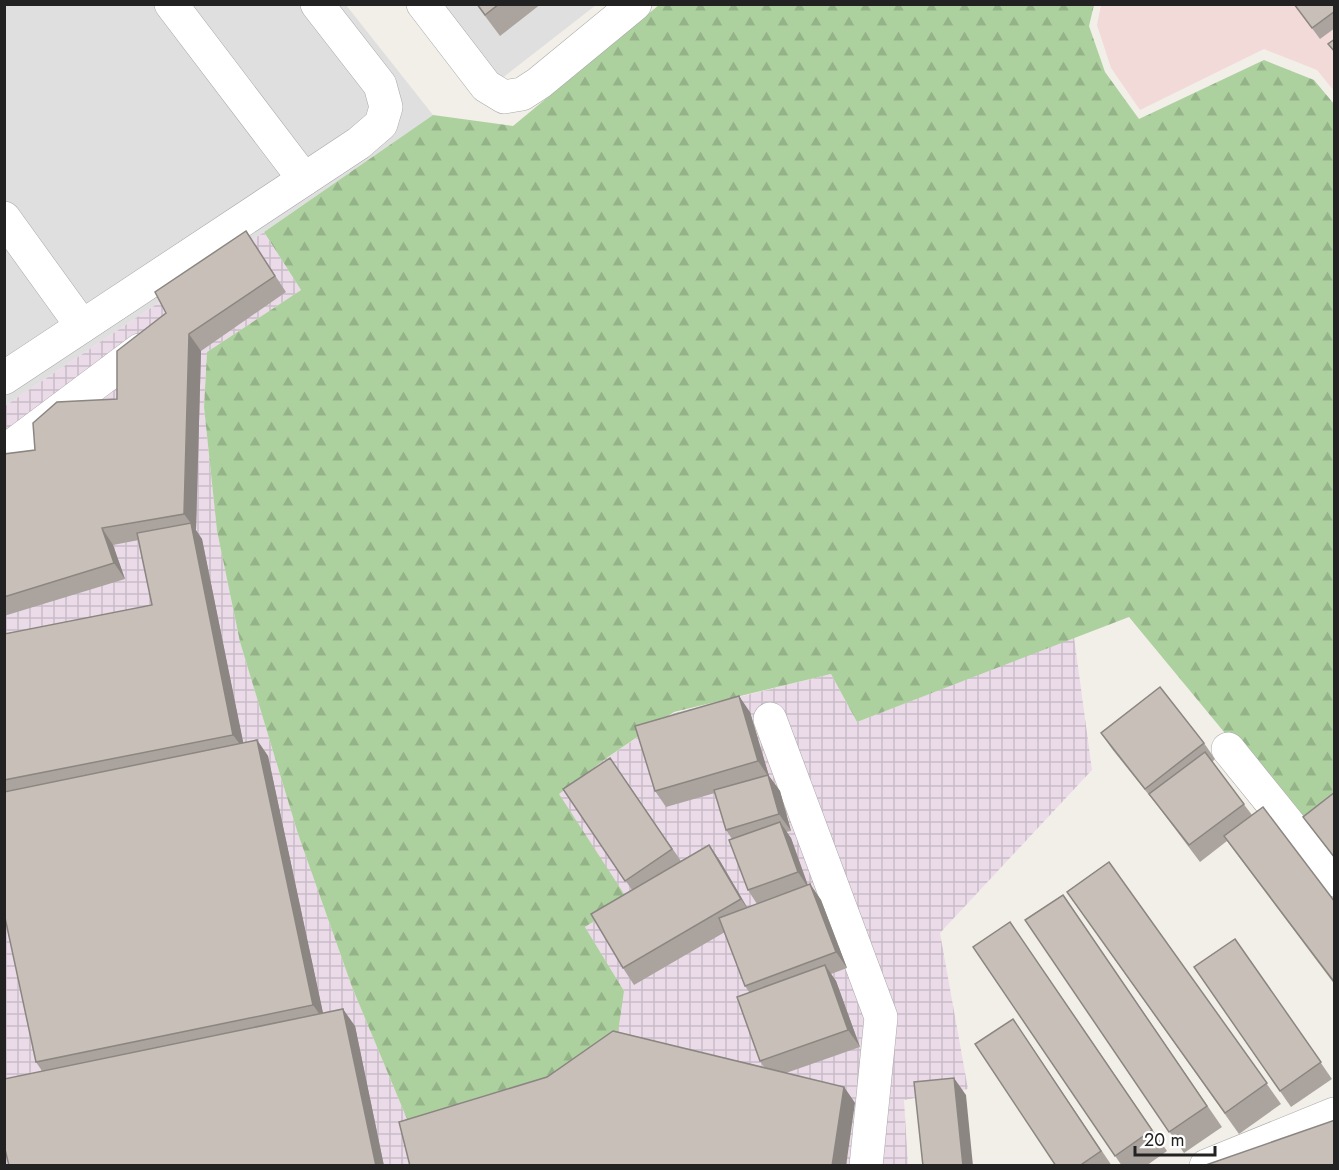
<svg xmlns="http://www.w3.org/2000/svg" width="1339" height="1170" viewBox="0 0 1339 1170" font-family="Jost,sans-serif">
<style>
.residential{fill:#e0dfdf}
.commercial{fill:#f2dad9}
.industrial{fill:url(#industrial-grid)}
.forest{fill:url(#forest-firs)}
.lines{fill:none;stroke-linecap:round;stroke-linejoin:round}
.minor-casing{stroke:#a9a9a9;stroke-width:34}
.minor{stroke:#fff;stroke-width:33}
.wall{fill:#aba49e}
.shaded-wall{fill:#8b8681}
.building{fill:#c7bfb8;stroke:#8b8681;stroke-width:1.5}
</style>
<defs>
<pattern id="industrial-grid" width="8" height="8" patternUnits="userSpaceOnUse" patternTransform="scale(1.5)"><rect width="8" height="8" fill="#ebdbe8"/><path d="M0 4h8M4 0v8" fill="none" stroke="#c9bcc7"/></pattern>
<pattern id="forest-firs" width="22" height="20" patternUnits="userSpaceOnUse" patternTransform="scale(1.5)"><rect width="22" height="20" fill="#add19e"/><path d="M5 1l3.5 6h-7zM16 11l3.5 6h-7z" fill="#95b388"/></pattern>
</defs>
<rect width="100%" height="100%" fill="#f2efe9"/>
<g class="residential">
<path d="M 5,5 L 346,5 L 433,115 L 264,232 L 5,406 Z"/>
<path d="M 437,5 L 596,5 L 497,82 Z"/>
</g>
<path class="commercial" d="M 1101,5 L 1334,5 L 1334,91 L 1317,70 L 1264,49 L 1140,110 L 1111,68 L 1097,25 Z"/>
<path class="industrial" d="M 264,232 L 301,290 L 207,352 L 204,407 L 217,531 L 240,642 L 298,834 L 352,987 L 412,1131 L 624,991 L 585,927 L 627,899 L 558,794 L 608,757 L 674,713 L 831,674 L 857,722 L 1074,637 L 1092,770 L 940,933 L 968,1089 L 904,1100 L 908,1165 L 5,1166 L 5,406 Z"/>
<path class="forest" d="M 659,5 L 1094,5 L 1089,26 L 1105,72 L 1139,119 L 1264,60 L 1314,80 L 1334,104 L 1334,808 L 1305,830 L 1129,617 L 857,722 L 831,674 L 674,712 L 608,757 L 559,794 L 628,900 L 585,927 L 624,991 L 616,1046 L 552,1088 L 412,1131 L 352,987 L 298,834 L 240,642 L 217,531 L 204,407 L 207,352 L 301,290 L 264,232 L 433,115 L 513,126 Z"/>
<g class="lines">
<g class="minor-casing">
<g id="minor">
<path d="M 171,4 L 304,179"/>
<path d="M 423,4 L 486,86 L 504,97 L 522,94 L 539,83 L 635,4"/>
<path d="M 4,218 L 82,326"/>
<path d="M 4,378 L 359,143 L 381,124 L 386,107 L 380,85 L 317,4"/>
<path d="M 4,452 L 140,350"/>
<path d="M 770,719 L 881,1017 L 866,1166"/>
<path d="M 1228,749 L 1334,880"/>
<path d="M 1206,1166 L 1334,1114"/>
</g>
</g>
<use href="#minor" class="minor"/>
</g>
<g class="wall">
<path d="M 476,4 L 541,4 L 500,36 Z"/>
<path d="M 1294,4 L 1335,4 L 1335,28 L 1320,39 Z"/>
<path d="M 257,248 L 286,292 L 201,351 L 196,530 L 202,539 L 243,743 L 257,740 L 268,756 L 323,1014 L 355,1026 L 384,1166 L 9,1166 L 42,1071 L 36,1062 L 4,913 L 4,634 L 152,605 L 139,540 L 113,545 L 125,579 L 4,616 L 4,454 L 35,450 L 117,399 Z"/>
<path d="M 750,712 L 769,776 L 780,791 L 791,831 L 786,832 L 791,838 L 808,885 L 810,884 L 821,900 L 847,968 L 831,974 L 836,981 L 860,1047 L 786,1073 L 844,1087 L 855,1103 L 764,1067 L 760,1061 L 749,992 L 745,986 L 725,932 L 634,985 L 623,968 L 632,890 L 563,789 L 610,758 L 681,861 L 709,845 L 720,861 L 747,907 L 757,904 L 748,890 L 732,839 L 726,830 L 715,793 L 666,807 L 655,791 Z"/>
<path d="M 1101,733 L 1204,743 L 1215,759 L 1212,762 L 1252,815 L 1335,902 L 1335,985 L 1227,841 L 1200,862 L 1157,805 L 1112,749 Z"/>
<path d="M 1335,792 L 1335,859 L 1303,817 Z"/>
<path d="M 1109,862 L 1281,1104 L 1239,1134 L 1067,892 Z"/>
<path d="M 1063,895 L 1222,1127 L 1184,1153 L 1025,920 Z"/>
<path d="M 1010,922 L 1167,1151 L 1146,1166 L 1122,1166 L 973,947 Z"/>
<path d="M 1235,939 L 1332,1079 L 1291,1107 L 1194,967 Z"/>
<path d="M 1024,1035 L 1112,1166 L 1056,1166 Z"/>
</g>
<g class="shaded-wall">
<path d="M 189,334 L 201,351 L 196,530 L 184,514 Z"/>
<path d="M 191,523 L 202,539 L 245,751 L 233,735 Z"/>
<path d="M 102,528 L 113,545 L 125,579 L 114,563 Z"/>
<path d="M 739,696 L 750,712 L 769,776 L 780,791 L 791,831 L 779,814 L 768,776 L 758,761 Z"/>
<path d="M 257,740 L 268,756 L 325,1022 L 313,1005 Z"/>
<path d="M 780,822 L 791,838 L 809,889 L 798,872 Z"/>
<path d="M 709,845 L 720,861 L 752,916 L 741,899 Z"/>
<path d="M 810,884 L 821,900 L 847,968 L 836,952 Z"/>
<path d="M 825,965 L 836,981 L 860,1047 L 848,1030 Z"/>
<path d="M 343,1009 L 355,1026 L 384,1166 L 376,1166 Z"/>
<path d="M 954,1078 L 966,1095 L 973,1166 L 963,1166 Z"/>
<path d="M 844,1087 L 855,1103 L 846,1166 L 832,1166 Z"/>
</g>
<g class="building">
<path d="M 477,4 L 499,4 L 485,15 Z"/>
<path d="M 1294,4 L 1335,4 L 1335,11 L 1312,28 Z"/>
<path d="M 1335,39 L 1335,52 L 1328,44 Z"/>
<path d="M 246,231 L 275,276 L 189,334 L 184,514 L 102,528 L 114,563 L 4,597 L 4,454 L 35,450 L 33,423 L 57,402 L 117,399 L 117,351 L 166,313 L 155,292 Z"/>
<path d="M 191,523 L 233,735 L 4,780 L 4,634 L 152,605 L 137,533 Z"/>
<path d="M 1160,687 L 1204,743 L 1145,789 L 1101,733 Z"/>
<path d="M 739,696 L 758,761 L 655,791 L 635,726 Z"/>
<path d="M 257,740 L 313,1005 L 36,1062 L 4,913 L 4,792 Z"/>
<path d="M 1205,752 L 1244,804 L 1189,845 L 1149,794 Z"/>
<path d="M 610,758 L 672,849 L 625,881 L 563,789 Z"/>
<path d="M 768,775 L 779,814 L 726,830 L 714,790 Z"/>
<path d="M 1335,792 L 1335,858 L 1303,817 Z"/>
<path d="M 1263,807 L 1335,902 L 1335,983 L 1224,836 Z"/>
<path d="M 780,822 L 798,872 L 748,890 L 729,840 Z"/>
<path d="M 709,845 L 741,899 L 623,968 L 591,914 Z"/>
<path d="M 1109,862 L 1267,1083 L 1225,1113 L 1067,892 Z"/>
<path d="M 810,884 L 836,952 L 745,986 L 719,918 Z"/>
<path d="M 1063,895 L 1207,1106 L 1169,1132 L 1025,920 Z"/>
<path d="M 1010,922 L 1152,1130 L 1115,1156 L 973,947 Z"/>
<path d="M 1235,939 L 1321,1062 L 1280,1091 L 1194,967 Z"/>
<path d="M 825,965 L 848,1030 L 760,1061 L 737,997 Z"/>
<path d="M 343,1009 L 376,1166 L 9,1166 L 4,1145 L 4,1079 Z"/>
<path d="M 1013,1019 L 1101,1151 L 1079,1166 L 1056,1166 L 975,1044 Z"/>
<path d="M 613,1031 L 844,1087 L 832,1166 L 410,1166 L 399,1122 L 547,1077 Z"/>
<path d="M 954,1078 L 963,1166 L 923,1166 L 914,1082 Z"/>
<path d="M 1335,1120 L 1335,1166 L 1203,1166 Z"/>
</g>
<rect width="1339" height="1170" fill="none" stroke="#222222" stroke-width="12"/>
<path d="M1135 1146v9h80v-9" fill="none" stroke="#222222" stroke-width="3"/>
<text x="1144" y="1146" font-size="18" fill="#222222" stroke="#ffffff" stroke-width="4.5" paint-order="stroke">20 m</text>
</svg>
